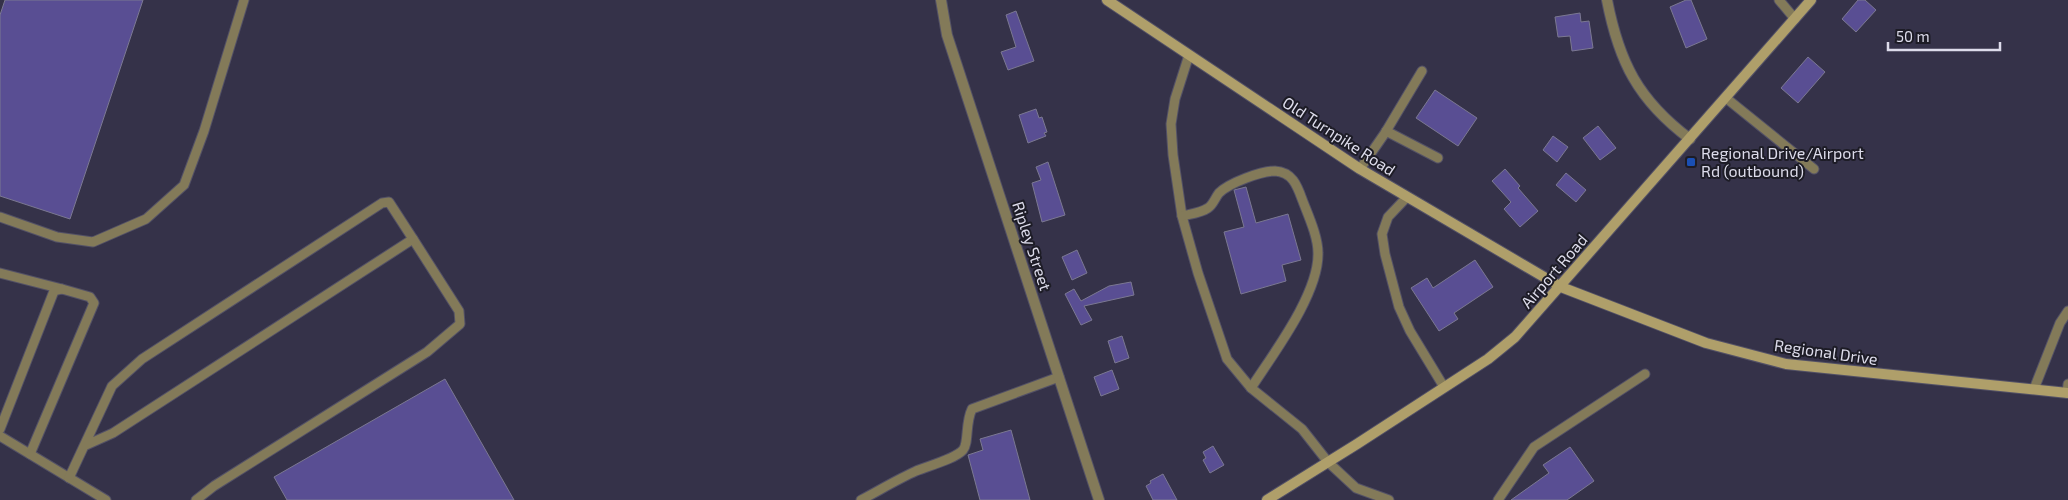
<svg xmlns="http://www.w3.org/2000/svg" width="2068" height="500" viewBox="0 0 2068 500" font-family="'Exo 2',sans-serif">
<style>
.building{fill:#594e93;stroke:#7b7892}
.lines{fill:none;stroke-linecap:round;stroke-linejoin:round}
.lane-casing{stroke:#535166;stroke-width:11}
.street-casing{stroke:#535166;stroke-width:12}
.secondary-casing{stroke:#535166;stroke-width:12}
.lane{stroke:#837a59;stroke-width:9}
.street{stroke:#837a59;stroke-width:10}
.secondary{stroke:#af9f6a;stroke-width:10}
.transit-dot{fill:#1a4fb4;stroke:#1d1c26;stroke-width:2}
.labels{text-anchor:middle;stroke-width:4;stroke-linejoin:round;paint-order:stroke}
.street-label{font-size:16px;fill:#dddceb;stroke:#1d1c26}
.poi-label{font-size:16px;fill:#dddceb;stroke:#1d1c26;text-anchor:start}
</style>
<rect width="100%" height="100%" fill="#353249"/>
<g class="building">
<path d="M 5,0 L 143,0 L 70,219 L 0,196 L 0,15 Z"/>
<path d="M 1686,0 L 1691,0 L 1707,39 L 1686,48 L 1670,7 Z"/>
<path d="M 1858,0 L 1865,0 L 1876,10 L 1856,32 L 1842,19 Z"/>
<path d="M 1016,11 L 1034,61 L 1008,70 L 1001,52 L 1016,47 L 1006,15 Z"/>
<path d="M 1580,13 L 1581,22 L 1589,21 L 1593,48 L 1572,51 L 1570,36 L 1558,37 L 1555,17 Z"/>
<path d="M 1808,57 L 1825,72 L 1798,103 L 1781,88 Z"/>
<path d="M 1435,90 L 1477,118 L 1458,146 L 1416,118 Z"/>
<path d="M 1036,109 L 1039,118 L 1042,117 L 1047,132 L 1044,133 L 1046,136 L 1028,143 L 1019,115 Z"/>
<path d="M 1598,126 L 1616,148 L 1600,160 L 1583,138 Z"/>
<path d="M 1553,136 L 1568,147 L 1557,162 L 1543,150 Z"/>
<path d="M 1048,162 L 1065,215 L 1042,222 L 1032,183 L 1041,180 L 1036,167 Z"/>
<path d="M 1505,169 L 1520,186 L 1518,188 L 1538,211 L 1520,227 L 1504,209 L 1511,202 L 1492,181 Z"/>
<path d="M 1566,173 L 1586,190 L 1576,202 L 1556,185 Z"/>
<path d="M 1246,187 L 1256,223 L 1288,214 L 1301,260 L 1282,265 L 1286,281 L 1241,294 L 1224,232 L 1244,227 L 1234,190 Z"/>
<path d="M 1077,250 L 1087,273 L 1072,280 L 1062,257 Z"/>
<path d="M 1475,260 L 1493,287 L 1454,313 L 1458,319 L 1439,331 L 1411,288 L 1427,278 L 1433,288 Z"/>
<path d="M 1131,282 L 1134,295 L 1084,306 L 1092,320 L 1081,325 L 1065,294 L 1074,289 L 1081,301 L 1109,286 Z"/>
<path d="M 1122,336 L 1129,358 L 1115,363 L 1108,341 Z"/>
<path d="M 1112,370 L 1119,389 L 1101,396 L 1094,377 Z"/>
<path d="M 445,379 L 514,500 L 287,500 L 274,477 Z"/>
<path d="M 1011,430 L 1030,500 L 980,500 L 968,455 L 983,450 L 980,439 Z"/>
<path d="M 1213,446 L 1224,465 L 1210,473 L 1203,460 L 1206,458 L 1203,452 Z"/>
<path d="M 1570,447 L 1594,481 L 1567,500 L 1511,500 L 1549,473 L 1543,465 Z"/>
<path d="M 1163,474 L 1177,500 L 1153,500 L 1146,486 L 1151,483 L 1150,481 Z"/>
</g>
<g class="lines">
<g class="lane-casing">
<g id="lane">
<path d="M 1779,0 L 1795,19"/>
<path d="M 1189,55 L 1175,99 L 1171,124 L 1173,155 L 1182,216 L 1198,273 L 1227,359 L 1251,388 L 1302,429 L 1328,462 L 1356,488 L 1389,500"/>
<path d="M 1726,98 L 1814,169"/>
<path d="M 1386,131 L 1438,158"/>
<path d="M 1360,169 L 1385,133 L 1422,71"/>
<path d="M 1407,197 L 1388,217 L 1382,234 L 1385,254 L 1399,307 L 1410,331 L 1444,387"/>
<path d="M 1182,216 C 1190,214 1201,213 1208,208 C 1213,205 1215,198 1219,193 C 1229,183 1261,171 1275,171 C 1292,172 1297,185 1302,199 C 1308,215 1318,236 1318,253 C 1319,294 1273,354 1251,388"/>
<path d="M 0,217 L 57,237 L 93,242 L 146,219 L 184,185 L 204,131 L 244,0"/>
<path d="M 0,273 L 62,289"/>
<path d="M 2034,389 L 2060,323 L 2068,311"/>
<path d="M 2067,393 L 2068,384"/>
<path d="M 0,429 L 54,291 L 62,289 L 90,297 L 94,303 L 30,454"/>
<path d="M 0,436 L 106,500"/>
<path d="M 69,478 L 112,386 L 142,359 L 382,203 L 389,202 L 413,239 L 113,433 L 84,446"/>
<path d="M 196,500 L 214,486 L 427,352 L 460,324 L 459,311 L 413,239"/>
<path d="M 861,500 C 880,490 898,479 916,471 C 928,466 955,459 963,450 C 969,443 965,423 972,409 L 1059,377"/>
<path d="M 1498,500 L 1534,447 L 1645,374"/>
</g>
</g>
<g class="street-casing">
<g id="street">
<path d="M 941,0 L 947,35 L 1099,500"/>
<path d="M 1607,0 C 1619,62 1638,100 1690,139"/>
</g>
</g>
<g class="secondary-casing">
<g id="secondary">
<path d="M 1107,0 L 1360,169 L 1561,287 L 1706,343 L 1786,364 L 2068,393"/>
<path d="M 1267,500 L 1357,444 L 1488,359 L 1515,337 L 1811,0"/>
</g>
</g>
<use href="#lane" class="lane"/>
<use href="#street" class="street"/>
<use href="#secondary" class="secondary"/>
</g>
<rect class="transit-dot" x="1686" y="157" width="10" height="10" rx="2.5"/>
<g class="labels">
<g class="street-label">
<text transform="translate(1339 136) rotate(33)" y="6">Old Turnpike Road</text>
<text transform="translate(1032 246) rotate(72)" y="6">Ripley Street</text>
<text transform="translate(1554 271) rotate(-49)" y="6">Airport Road</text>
<text transform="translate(1826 352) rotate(8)" y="6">Regional Drive</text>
</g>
<g class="poi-label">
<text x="1701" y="159">Regional Drive/Airport<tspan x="1701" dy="18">Rd (outbound)</tspan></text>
</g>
</g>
<path d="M1888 42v8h112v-8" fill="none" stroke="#dddceb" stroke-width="2.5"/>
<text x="1896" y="42" font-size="15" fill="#dddceb" stroke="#1d1c26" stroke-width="4" paint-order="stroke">50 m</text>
</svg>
